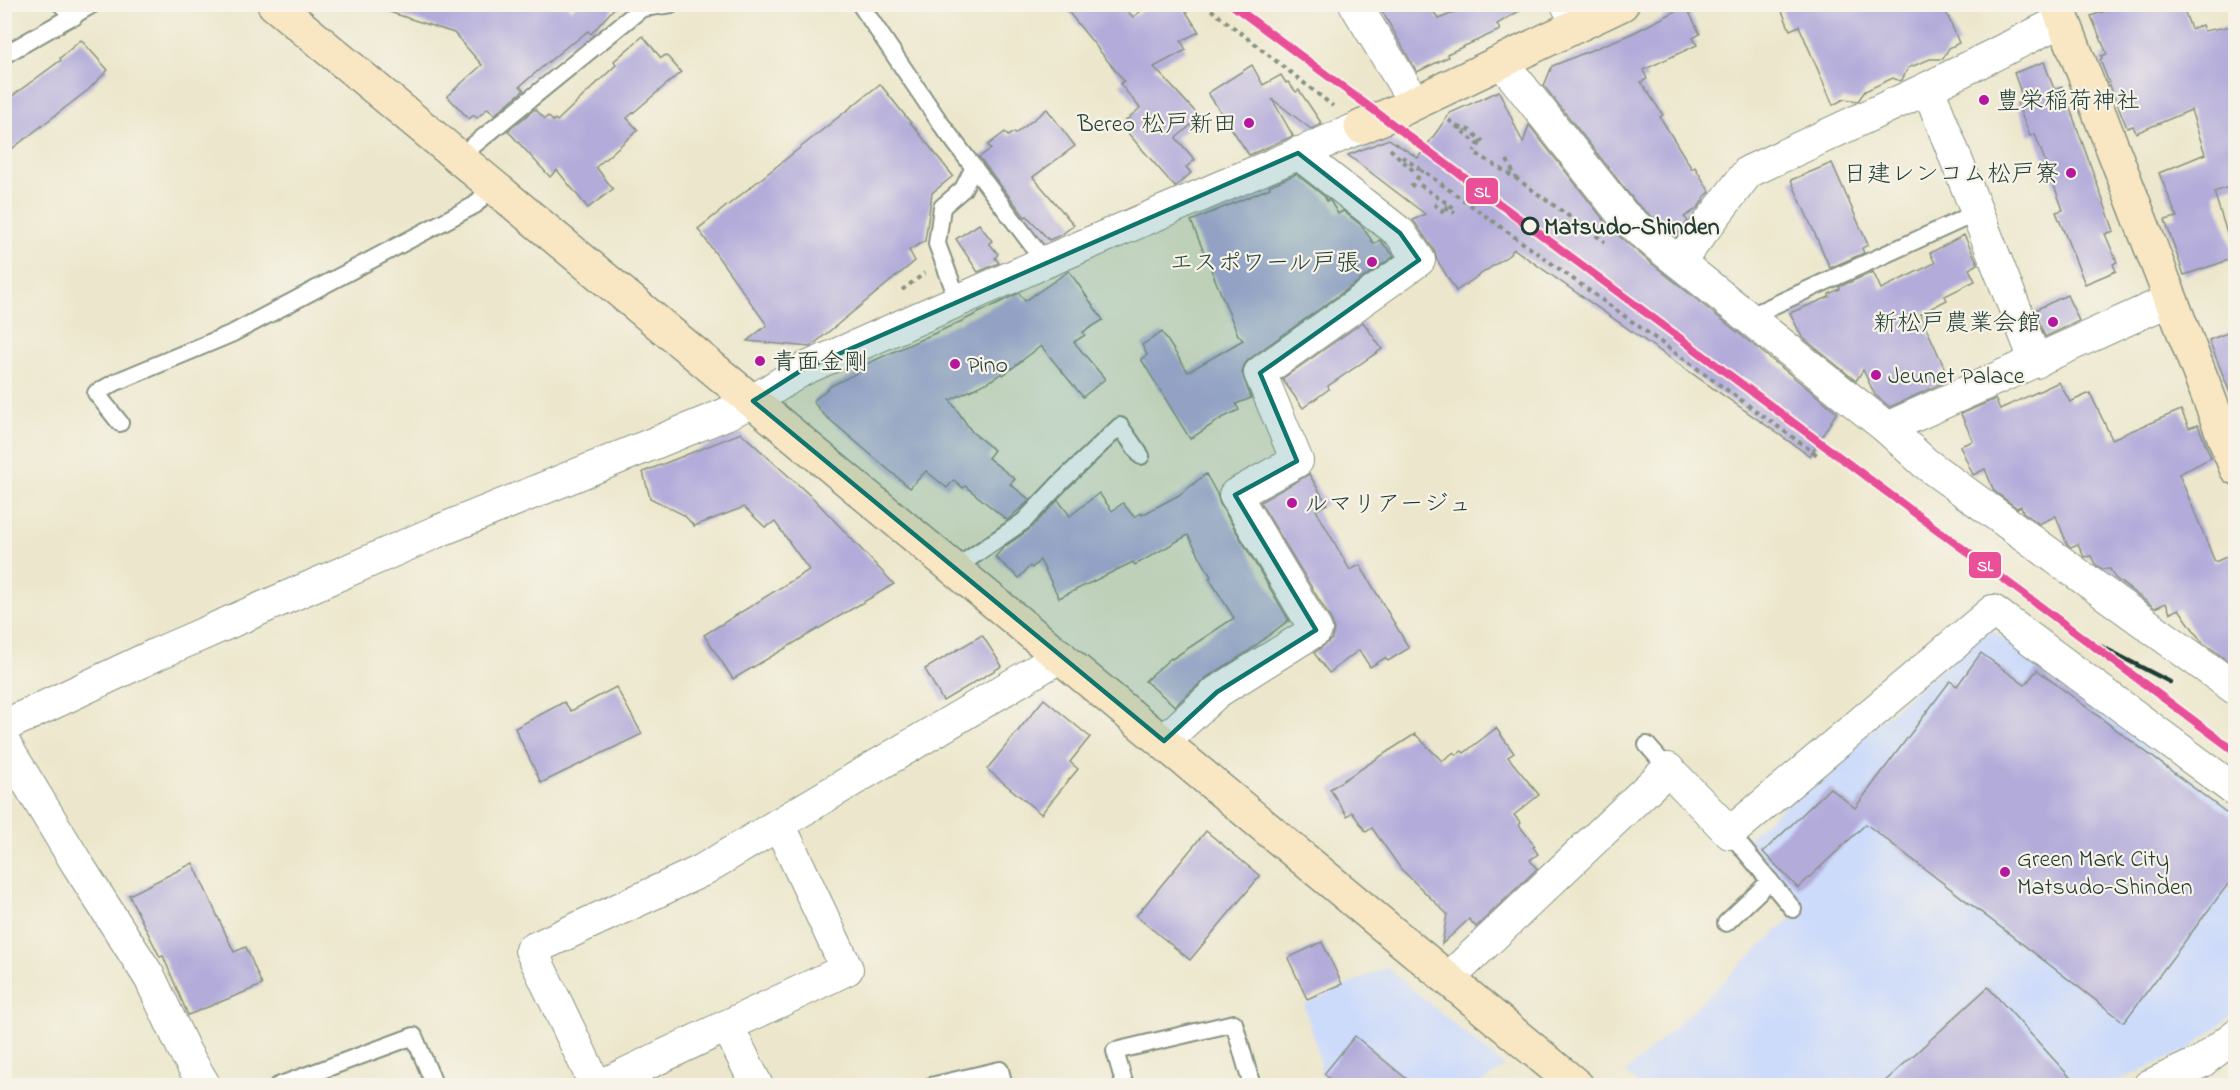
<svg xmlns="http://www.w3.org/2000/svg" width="2240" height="1090" viewBox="0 0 2240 1090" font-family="'Indie Flower','Klee One',sans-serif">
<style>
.built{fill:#cddbfa}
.building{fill:#b3acda}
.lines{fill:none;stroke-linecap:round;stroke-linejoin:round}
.lane-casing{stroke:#869280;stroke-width:20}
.street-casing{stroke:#869280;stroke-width:34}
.secondary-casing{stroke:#869280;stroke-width:36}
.path{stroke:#869280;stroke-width:4;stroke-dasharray:4.5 4.5;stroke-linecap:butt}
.lane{stroke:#fff;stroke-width:16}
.street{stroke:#fff;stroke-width:32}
.secondary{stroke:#f9e7c3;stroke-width:33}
.rail{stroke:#1f3d34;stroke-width:4.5}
.rail-1-casing{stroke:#f7f3e8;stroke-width:12}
.rail-1{stroke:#e95098;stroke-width:8}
.marked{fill:#0f766e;fill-opacity:0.2;stroke:#0f766e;stroke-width:4.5;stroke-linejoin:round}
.poi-dot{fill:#b5179e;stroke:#f7f3e8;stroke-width:2}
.stop-dot{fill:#f7f3e8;stroke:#1f3d34;stroke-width:3}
.labels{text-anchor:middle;stroke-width:4.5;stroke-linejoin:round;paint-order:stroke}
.poi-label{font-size:24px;fill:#1f3d34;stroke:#f7f3e8;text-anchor:start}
.stop-label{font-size:24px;font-weight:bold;fill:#1f3d34;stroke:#f7f3e8;text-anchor:start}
.line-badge{stroke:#f7f3e8;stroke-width:2}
.badge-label{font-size:16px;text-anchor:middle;font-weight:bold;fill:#fff}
</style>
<rect width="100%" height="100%" fill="#f7f3e8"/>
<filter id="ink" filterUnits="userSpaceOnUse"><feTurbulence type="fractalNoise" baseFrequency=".0167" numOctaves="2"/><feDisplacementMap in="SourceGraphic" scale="12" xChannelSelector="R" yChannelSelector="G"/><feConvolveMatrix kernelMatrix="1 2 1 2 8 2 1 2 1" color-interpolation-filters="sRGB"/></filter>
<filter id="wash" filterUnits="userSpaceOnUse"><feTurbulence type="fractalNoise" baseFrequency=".008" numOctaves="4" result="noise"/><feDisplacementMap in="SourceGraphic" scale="24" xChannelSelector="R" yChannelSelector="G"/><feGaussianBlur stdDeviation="1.35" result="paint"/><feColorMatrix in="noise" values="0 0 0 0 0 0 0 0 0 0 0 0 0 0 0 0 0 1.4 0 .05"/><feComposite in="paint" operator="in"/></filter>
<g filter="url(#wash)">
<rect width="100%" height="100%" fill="#ece7cc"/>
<g class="built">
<path d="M 1988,627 L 2235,811 L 2235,1013 L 2188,1050 L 2108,1085 L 1639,1086 L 1625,1073 L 1804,906 L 1746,839 Z"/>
<path d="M 1386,967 L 1505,1067 L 1478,1085 L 1333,1085 L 1322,1076 L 1316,1045 L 1304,1005 Z"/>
</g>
<g id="blocks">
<g class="building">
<path d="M 381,4 L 566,4 L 571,10 L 577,4 L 618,4 L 591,34 L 588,31 L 572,44 L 571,43 L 520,86 L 524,90 L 494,115 L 488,108 L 477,118 L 474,115 L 469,119 L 447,96 L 482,65 L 454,33 L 380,9 Z"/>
<path d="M 1062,4 L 1121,4 L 1133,17 L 1151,4 L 1181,4 L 1199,32 L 1181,41 L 1186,50 L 1154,67 L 1200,117 L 1176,138 L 1195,160 L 1186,167 L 1191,173 L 1175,187 L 1121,125 L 1140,108 L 1120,84 L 1124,81 Z"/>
<path d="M 1378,4 L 1428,4 L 1439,19 L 1473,4 L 1531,4 L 1497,24 L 1500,30 L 1447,54 L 1448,57 L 1417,72 Z"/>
<path d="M 1779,4 L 1943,4 L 1959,43 L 1949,48 L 1943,59 L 1930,59 L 1908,68 L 1902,80 L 1900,81 L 1893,78 L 1865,91 L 1858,101 L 1844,99 L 1833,105 L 1799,26 L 1790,30 Z"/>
<path d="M 2125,4 L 2182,4 L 2191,29 L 2202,25 L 2204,31 L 2232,26 L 2235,42 L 2235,185 L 2214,192 L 2235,258 L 2184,275 L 2165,220 L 2177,217 L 2159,173 L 2205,154 L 2191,110 L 2136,133 L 2133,126 L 2127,128 L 2100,60 L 2102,58 L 2101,56 L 2107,54 L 2091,16 Z"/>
<path d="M 1686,6 L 1700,34 L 1693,38 L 1697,45 L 1643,70 L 1647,79 L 1641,82 L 1663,115 L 1660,117 L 1692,169 L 1695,167 L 1710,192 L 1703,198 L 1704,199 L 1697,209 L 1684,217 L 1688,221 L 1676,237 L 1636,203 L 1544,86 L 1552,66 L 1631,34 Z"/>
<path d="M 643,36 L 661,58 L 666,55 L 681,72 L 627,118 L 638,130 L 596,167 L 613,189 L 588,208 L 557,170 L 550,177 L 508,131 L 535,109 L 545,119 L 548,116 L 553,121 L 555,119 L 557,121 L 616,65 L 614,61 Z"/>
<path d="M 81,40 L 108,70 L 88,90 L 4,155 L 4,102 L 61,60 L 60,58 Z"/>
<path d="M 2044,62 L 2054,89 L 2062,86 L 2114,231 L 2105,234 L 2117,262 L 2113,264 L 2116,271 L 2085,284 L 2056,212 L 2063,210 L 2035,134 L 2030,136 L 2017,103 L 2024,101 L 2014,73 Z"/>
<path d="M 1252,65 L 1263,85 L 1281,75 L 1286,83 L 1288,82 L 1296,92 L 1299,90 L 1322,124 L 1311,129 L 1272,99 L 1293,136 L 1249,155 L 1208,93 Z"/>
<path d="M 880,84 L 953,176 L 932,193 L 925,241 L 909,250 L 915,261 L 810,347 L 747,341 L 767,325 L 698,229 Z"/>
<path d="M 1499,91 L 1523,143 L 1529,125 L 1611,229 L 1645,258 L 1837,412 L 1810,456 L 1514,249 L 1509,255 L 1456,291 L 1437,260 L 1434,250 L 1413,220 L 1425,214 L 1348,155 L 1389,139 L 1418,158 L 1450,113 Z"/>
<path d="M 1047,109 L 1075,146 L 1033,177 L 1074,225 L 1061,235 L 1049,240 L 1027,216 L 1025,217 L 979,157 L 991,149 L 988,145 L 1005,132 L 1008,136 L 1014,132 L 1015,134 Z"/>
<path d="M 1832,163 L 1868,245 L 1862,248 L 1864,253 L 1830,268 L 1791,180 Z"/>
<path d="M 1296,174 L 1324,196 L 1327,201 L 1328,199 L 1331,202 L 1338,214 L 1343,211 L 1361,225 L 1374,244 L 1380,240 L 1394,256 L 1249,359 L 1244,365 L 1242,373 L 1251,398 L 1236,404 L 1239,410 L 1222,418 L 1190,439 L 1141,359 L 1147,355 L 1142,345 L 1162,332 L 1188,372 L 1243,340 L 1238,335 L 1191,221 L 1270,188 L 1269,186 Z"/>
<path d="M 979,224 L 992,241 L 989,243 L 998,254 L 995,258 L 999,263 L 978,272 L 956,239 Z"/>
<path d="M 1964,235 L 1978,264 L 1969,269 L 1975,281 L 1945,296 L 1947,300 L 1920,314 L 1945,369 L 1940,371 L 1945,382 L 1890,407 L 1875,395 L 1863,370 L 1856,381 L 1802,337 L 1790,313 L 1829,297 L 1829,294 L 1840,289 L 1839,287 L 1873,272 L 1881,289 L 1935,263 L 1930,253 Z"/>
<path d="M 1069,271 L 1103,320 L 1083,332 L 1085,335 L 1074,342 L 1105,379 L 1083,397 L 1041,346 L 1003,375 L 1002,373 L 988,382 L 950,400 L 972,432 L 994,450 L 988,458 L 1015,479 L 1010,484 L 1030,500 L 1007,520 L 965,486 L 963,488 L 954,480 L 947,488 L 926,471 L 910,488 L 822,413 L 813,401 L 831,386 L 867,368 L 864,365 L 960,322 L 1019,293 L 1025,301 Z"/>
<path d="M 2067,295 L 2079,321 L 2045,337 L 2035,310 Z"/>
<path d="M 1363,322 L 1382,349 L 1328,386 L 1329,389 L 1303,408 L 1282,379 Z"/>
<path d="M 2235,330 L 2235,402 L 2234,403 L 2209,340 Z"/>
<path d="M 2059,382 L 2070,402 L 2090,393 L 2112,439 L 2181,410 L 2189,428 L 2198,425 L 2211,458 L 2179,474 L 2215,562 L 2235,553 L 2235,666 L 2201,641 L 2179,609 L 2170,613 L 2166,603 L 2155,608 L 2115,578 L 2110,569 L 2102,569 L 2095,564 L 2091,556 L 2084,557 L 2078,544 L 2071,547 L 2067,544 L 2056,516 L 2039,524 L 2023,512 L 2021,506 L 2017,508 L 1994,491 L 1985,469 L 1973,475 L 1960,446 L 1973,441 L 1961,414 L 1995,399 L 2000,409 Z"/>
<path d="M 741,433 L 814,499 L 894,584 L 733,679 L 704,635 L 809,570 L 775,522 L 765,527 L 744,507 L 694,526 L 684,515 L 650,498 L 643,472 Z"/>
<path d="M 1206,474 L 1217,494 L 1220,504 L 1290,622 L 1289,620 L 1243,655 L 1207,677 L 1175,706 L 1145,681 L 1171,658 L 1172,659 L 1234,618 L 1209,578 L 1211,577 L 1188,535 L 1135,565 L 1133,562 L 1059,598 L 1040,560 L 1032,568 L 1030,566 L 1019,578 L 995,557 L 1003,548 L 1031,528 L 1058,500 L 1070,516 L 1099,493 L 1112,511 L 1123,503 L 1134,517 L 1141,513 L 1142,515 L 1179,495 Z"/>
<path d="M 1309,474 L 1327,504 L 1316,510 L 1350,570 L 1360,565 L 1409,648 L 1388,661 L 1385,658 L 1370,667 L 1359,650 L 1329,673 L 1314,653 L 1332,639 L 1334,630 L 1332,621 L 1260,502 Z"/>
<path d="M 982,635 L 1002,666 L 943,701 L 925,669 Z"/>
<path d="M 1981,653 L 2025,685 L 2037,670 L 2235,819 L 2235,875 L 2124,1022 L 1866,824 L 1798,888 L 1763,852 L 1830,788 L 1855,808 L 1950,681 L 1957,686 Z"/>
<path d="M 616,687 L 642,734 L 541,783 L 515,728 L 564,702 L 571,711 Z"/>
<path d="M 1044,699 L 1090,737 L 1070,762 L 1078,769 L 1041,814 L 987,769 Z"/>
<path d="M 1496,728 L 1514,753 L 1508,757 L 1539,795 L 1514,815 L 1521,823 L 1519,825 L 1535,846 L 1533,847 L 1538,854 L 1530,860 L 1537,869 L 1476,927 L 1469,919 L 1442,944 L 1447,914 L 1401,869 L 1372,828 L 1366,832 L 1352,812 L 1347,816 L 1330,789 L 1415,734 L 1442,761 L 1454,752 L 1456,755 L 1462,751 L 1464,753 Z"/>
<path d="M 1206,831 L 1260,876 L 1190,960 L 1136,916 Z"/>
<path d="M 193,863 L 234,952 L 246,947 L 262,985 L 188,1015 L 163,956 L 160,957 L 129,895 Z"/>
<path d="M 1322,942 L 1342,984 L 1307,999 L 1288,958 Z"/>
<path d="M 1988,987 L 2078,1086 L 1880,1086 Z"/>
<path d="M 1355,1036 L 1415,1086 L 1338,1086 L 1324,1074 Z"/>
</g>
</g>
</g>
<g filter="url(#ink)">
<use href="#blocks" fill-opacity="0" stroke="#869280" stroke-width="1.5"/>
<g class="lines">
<g class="lane-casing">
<g id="lane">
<path d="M 61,4 L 74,17"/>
<path d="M 860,4 L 941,124 L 1045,262"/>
<path d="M 4,55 L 93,4"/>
<path d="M 459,157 L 642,8 L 672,4"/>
<path d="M 958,300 L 937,244 L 942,207 L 963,189 L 974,167"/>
<path d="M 1748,317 L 1976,213"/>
<path d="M 120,423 L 96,393 L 116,382 L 233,333 L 475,205 L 493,185"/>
<path d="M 954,569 L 1024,521 L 1061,482 L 1120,426 L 1141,456"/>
<path d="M 1647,745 L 1668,769"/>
<path d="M 1730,833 L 1793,909"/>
<path d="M 1726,923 L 1770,881"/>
<path d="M 278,1086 L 414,1036 L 435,1086"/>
<path d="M 931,1086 L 1000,1070 L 1004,1086"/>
<path d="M 1125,1086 L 1115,1051 L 1234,1023 L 1252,1086"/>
</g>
</g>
<g class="street-casing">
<g id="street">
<path d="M 1355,4 L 1415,103"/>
<path d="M 1567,4 L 1577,25"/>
<path d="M 1501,61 L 1623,215 L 1656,244 L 1887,428 L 1925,463 L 2236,689"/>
<path d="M 1928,88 L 2036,362"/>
<path d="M 1679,262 L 1748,172 L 1928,88 L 2063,20"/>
<path d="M 1887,428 L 2170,300"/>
<path d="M 4,726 L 157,654 L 436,532 L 726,414 L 753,401 L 802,370 L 1045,262 L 1361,127"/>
<path d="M 1164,741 L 1217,692 L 1316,630 L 1235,495 L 1297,461 L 1260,373 L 1419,260 L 1400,233 L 1298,153"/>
<path d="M 4,743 L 76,862 L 150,978 L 185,1052 L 205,1086"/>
<path d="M 779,824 L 1061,656"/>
<path d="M 1449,978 L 1668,769 L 1730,833 L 1993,611 L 2236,791"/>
<path d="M 728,1027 L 757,1086"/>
<path d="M 596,1086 L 531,950 L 701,871 L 779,824 L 847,969 C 765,1009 682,1046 601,1086"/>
<path d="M 2149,1086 L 2201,1062 L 2236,1035"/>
</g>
</g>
<g class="secondary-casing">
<g id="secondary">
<path d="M 274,4 L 1577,1086"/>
<path d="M 2057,4 L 2236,468"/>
<path d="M 1361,127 L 1398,111 L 1622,4"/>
</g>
</g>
<g class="path">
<path d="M 1204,4 L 1333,106"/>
<path d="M 1449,120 L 1479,145 L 1474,151"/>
<path d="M 1458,127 L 1469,130 L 1482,140 L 1479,145"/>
<path d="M 1390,149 L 1416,173"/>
<path d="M 1477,154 L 1517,179 L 1605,242"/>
<path d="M 1402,157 L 1419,168 L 1416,173"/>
<path d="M 1507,160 L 1516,178"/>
<path d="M 1426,173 L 1820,457"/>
<path d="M 1420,185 L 1457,210"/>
<path d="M 1411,187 L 1423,170"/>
<path d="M 1434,204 L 1442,211 L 1447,204"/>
<path d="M 1445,207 L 1455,213"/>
<path d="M 902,290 L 925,273"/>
</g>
<use href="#lane" class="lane"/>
<use href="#street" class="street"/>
<use href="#secondary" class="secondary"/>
<path class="rail" d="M 2079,635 L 2170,682"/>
<g class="rail-1-casing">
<path id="rail-1" d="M 1231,4 L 2236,752"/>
</g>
<use href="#rail-1" class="rail-1"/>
</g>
</g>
<path class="marked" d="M 1298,153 L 1400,233 L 1419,260 L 1260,373 L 1297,461 L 1235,495 L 1316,630 L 1217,692 L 1164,741 L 753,401 L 802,370 Z"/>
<g class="poi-dot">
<circle cx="1984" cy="100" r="6"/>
<circle cx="1249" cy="123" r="6"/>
<circle cx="2071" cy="173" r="6"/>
<circle cx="1372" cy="262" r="6"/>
<circle cx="2053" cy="322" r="6"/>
<circle cx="760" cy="361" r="6"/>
<circle cx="955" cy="364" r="6"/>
<circle cx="1876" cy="375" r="6"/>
<circle cx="1292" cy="503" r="6"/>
<circle cx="2005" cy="872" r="6"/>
</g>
<circle class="stop-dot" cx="1530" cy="226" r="8"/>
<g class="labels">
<g class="poi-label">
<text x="1996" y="108">豊栄稲荷神社</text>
<text x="1237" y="131" text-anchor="end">Bereo 松戸新田</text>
<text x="2059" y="181" text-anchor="end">日建レンコム松戸寮</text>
<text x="1360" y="270" text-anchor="end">エスポワール戸張</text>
<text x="2041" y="330" text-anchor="end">新松戸農業会館</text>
<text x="772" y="369">青面金剛</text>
<text x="967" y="372">Pino</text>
<text x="1888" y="383">Jeunet Palace</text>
<text x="1304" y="511">ルマリアージュ</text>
<text x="2017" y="866">Green Mark City<tspan x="2017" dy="28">Matsudo-Shinden</tspan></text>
</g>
<g class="stop-label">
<text x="1544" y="234">Matsudo-Shinden</text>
</g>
</g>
<g class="line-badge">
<rect x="1465" y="177" width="34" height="28" rx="6" fill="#e95098"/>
<rect x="1968" y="551" width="34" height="28" rx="6" fill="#e95098"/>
</g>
<g class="badge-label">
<text x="1482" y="197">SL</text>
<text x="1985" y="571">SL</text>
</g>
<rect width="2240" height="1090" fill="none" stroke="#f7f3e8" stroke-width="24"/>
</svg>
